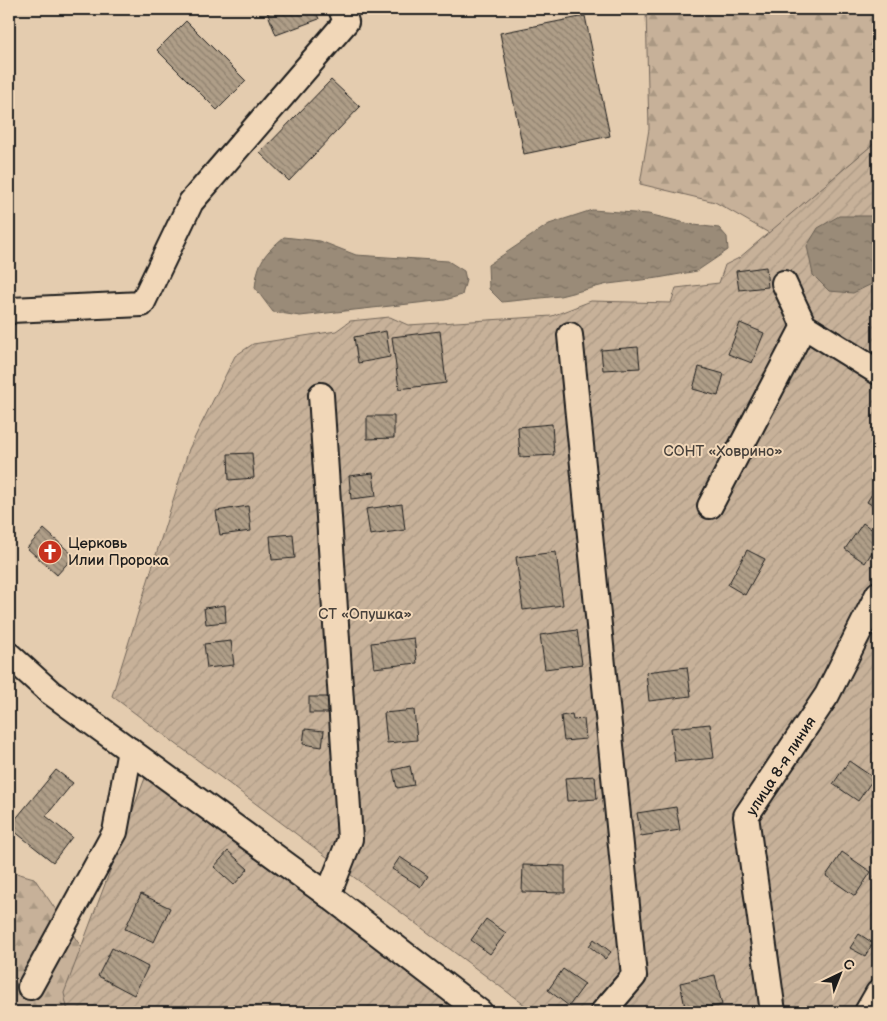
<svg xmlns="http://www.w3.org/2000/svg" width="887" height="1021" viewBox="0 0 887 1021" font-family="'Balsamiq Sans',sans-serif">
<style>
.forest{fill:url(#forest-firs);stroke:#72665a}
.garden{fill:url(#garden-furrows);stroke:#72665a}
.water{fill:url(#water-ripples);stroke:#685f53}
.building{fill:url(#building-back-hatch);stroke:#1c1c1c}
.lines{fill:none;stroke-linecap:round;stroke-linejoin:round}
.minor-casing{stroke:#1c1c1c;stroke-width:28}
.minor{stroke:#f1d7b8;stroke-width:24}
.labels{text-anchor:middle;stroke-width:4;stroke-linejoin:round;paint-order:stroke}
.park-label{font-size:15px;fill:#47413b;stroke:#f1d7b8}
.poi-label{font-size:15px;fill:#1c1c1c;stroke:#f1d7b8;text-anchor:start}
.street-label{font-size:15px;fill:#1c1c1c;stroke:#f1d7b8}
</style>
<defs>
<pattern id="forest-firs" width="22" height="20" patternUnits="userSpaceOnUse" patternTransform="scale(1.25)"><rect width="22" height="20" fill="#c7b199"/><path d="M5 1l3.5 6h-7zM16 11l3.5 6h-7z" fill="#aa9883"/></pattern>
<pattern id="garden-furrows" width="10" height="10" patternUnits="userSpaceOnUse" patternTransform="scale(1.25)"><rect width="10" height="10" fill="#c7b199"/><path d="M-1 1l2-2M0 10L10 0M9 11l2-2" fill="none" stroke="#aa9883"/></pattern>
<pattern id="water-ripples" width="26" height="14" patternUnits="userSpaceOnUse" patternTransform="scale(1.25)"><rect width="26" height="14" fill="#9a8b78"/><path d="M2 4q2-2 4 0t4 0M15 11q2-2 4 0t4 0" fill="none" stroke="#7d7162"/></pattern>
<pattern id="building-back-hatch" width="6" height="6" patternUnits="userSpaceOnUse" patternTransform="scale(1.25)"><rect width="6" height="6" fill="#af9e88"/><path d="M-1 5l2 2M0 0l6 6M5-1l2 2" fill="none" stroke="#8e806e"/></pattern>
</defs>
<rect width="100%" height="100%" fill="#e4ccaf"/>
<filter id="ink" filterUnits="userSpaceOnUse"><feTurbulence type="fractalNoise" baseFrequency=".02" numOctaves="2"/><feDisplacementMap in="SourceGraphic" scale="10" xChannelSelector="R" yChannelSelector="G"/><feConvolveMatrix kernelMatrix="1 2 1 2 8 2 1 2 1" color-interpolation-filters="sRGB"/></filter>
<g filter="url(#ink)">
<g class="forest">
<path d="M 646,9 L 878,9 L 878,140 L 769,233 L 715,202 L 640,184 L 649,129 Z"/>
<path d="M 9,871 L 34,878 L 126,1012 L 9,1012 Z"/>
</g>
<g class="garden">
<path d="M 878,140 L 878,1012 L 534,1012 L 112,696 L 189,449 L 235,356 L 253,344 L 336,331 L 350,321 L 390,317 L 408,325 L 552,316 L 591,301 L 671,303 L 676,288 L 719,283 L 725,265 L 739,258 Z"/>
<path d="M 145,778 L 466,1012 L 68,1012 L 64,993 Z"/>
</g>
<g class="water">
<path d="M 592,210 L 648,214 L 694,225 L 719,228 L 727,237 L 728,250 L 697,271 L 658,278 L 608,284 L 560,296 L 502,302 L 489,289 L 488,265 L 549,224 Z"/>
<path d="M 839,216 L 878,216 L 878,281 L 853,293 L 829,291 L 813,275 L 807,246 L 818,228 Z"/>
<path d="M 284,237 L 320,241 L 356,255 L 448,261 L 464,271 L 466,280 L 462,295 L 445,300 L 300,316 L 273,312 L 255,288 C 258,261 264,254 284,237 Z"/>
</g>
<g class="building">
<path d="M 266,9 L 315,9 L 319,19 L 276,35 Z"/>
<path d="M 585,16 L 610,136 L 524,154 L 500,33 Z"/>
<path d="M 186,21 L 246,81 L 217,110 L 157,50 Z"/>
<path d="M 331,80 L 360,107 L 289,181 L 260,153 Z"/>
<path d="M 766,267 L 768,287 L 739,290 L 736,271 Z"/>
<path d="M 740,323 L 764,333 L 752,363 L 728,354 Z"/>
<path d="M 386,331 L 390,357 L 358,363 L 354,337 Z"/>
<path d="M 440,331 L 446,383 L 399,389 L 392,337 Z"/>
<path d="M 638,347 L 640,368 L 603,370 L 601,350 Z"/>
<path d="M 699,367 L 724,374 L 718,396 L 693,389 Z"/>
<path d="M 367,416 L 394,416 L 394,438 L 367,439 Z"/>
<path d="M 552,424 L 554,455 L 520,457 L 518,427 Z"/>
<path d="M 252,453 L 254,478 L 229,480 L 228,454 Z"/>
<path d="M 373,473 L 376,496 L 351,499 L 349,476 Z"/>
<path d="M 878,484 L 878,509 L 867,502 Z"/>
<path d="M 402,504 L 405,530 L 370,535 L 366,509 Z"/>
<path d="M 248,506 L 251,531 L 220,535 L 216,511 Z"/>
<path d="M 863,523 L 878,534 L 878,543 L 865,563 L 845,549 Z"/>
<path d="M 44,529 L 74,556 L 57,575 L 27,548 Z"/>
<path d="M 293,534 L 295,558 L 272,560 L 270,536 Z"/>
<path d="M 747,550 L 765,559 L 745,595 L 728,585 Z"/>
<path d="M 556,552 L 563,605 L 523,610 L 516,557 Z"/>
<path d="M 225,605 L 226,622 L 206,624 L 204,608 Z"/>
<path d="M 577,630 L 582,664 L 545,669 L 540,635 Z"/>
<path d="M 414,638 L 417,663 L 374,668 L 371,643 Z"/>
<path d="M 231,641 L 234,665 L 207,668 L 204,644 Z"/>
<path d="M 687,667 L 691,696 L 649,701 L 646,672 Z"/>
<rect x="309" y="697" width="19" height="16"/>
<path d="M 414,710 L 417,740 L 387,743 L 384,713 Z"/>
<path d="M 572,714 L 573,720 L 584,719 L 586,739 L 564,741 L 561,716 Z"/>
<path d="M 710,724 L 714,758 L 675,762 L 671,728 Z"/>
<path d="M 305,729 L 324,731 L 322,747 L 303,744 Z"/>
<path d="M 849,761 L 874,778 L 858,801 L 833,784 Z"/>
<path d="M 410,766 L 414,785 L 397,788 L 393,770 Z"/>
<path d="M 56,770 L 73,783 L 46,816 L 72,837 L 53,862 L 9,827 Z"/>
<path d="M 595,776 L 597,799 L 567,801 L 565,778 Z"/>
<path d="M 676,807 L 680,830 L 641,836 L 637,813 Z"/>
<path d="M 228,851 L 248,869 L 234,885 L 214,867 Z"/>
<path d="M 842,852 L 871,872 L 855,896 L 826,876 Z"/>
<path d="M 400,857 L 428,876 L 421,887 L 392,869 Z"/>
<path d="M 523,865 L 565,866 L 565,893 L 522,892 Z"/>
<path d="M 141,894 L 170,908 L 154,942 L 125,929 Z"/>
<path d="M 486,919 L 506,933 L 490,954 L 471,940 Z"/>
<path d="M 859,934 L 873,943 L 865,956 L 850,948 Z"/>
<path d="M 594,939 L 611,952 L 605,959 L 589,946 Z"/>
<path d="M 112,948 L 148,967 L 134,995 L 98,976 Z"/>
<path d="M 563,969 L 585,984 L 569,1006 L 548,990 Z"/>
<path d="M 715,975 L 722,1005 L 686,1012 L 680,983 Z"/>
</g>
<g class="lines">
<g class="minor-casing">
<g id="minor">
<path d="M 784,283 L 804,326 L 878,372"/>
<path d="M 9,312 L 11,310 L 142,304 L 191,202 L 346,22 L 341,9"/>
<path d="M 570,335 L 634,976 L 603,1012"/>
<path d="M 321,395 L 350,839 L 328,895"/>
<path d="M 710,506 L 804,326"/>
<path d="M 9,655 L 50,692 L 328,895 L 480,1012"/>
<path d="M 30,987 L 115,832 L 130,750"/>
<path d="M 773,1012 L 746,816 L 827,695 L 878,594"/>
<path d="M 867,1012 L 878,993"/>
</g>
</g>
<use href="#minor" class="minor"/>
</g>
</g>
<defs>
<g id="church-disc" transform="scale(1.25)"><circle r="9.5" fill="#c8321e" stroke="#f1d7b8"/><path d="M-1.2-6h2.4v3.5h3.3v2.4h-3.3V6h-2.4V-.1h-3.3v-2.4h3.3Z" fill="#fff"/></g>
</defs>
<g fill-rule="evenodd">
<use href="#church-disc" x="50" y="552"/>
</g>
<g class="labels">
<g class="park-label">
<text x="723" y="456">СОНТ «Ховрино»</text>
<text x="365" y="619">СТ «Опушка»</text>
</g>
<g class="poi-label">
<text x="68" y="548">Церковь<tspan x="68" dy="17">Илии Пророка</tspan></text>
</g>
<g class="street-label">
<text transform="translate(781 766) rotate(-57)" y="5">улица 8-я линия</text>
</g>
</g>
<rect width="887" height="1021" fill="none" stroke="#f1d7b8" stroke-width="30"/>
<rect x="15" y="15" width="857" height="991" fill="none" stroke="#1c1c1c" stroke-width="2" filter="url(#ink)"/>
<g transform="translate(840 974) rotate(43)" stroke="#f1d7b8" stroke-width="4" paint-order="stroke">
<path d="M0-4L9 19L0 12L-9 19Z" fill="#1c1c1c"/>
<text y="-8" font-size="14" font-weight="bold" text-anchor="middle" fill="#1c1c1c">С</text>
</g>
</svg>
